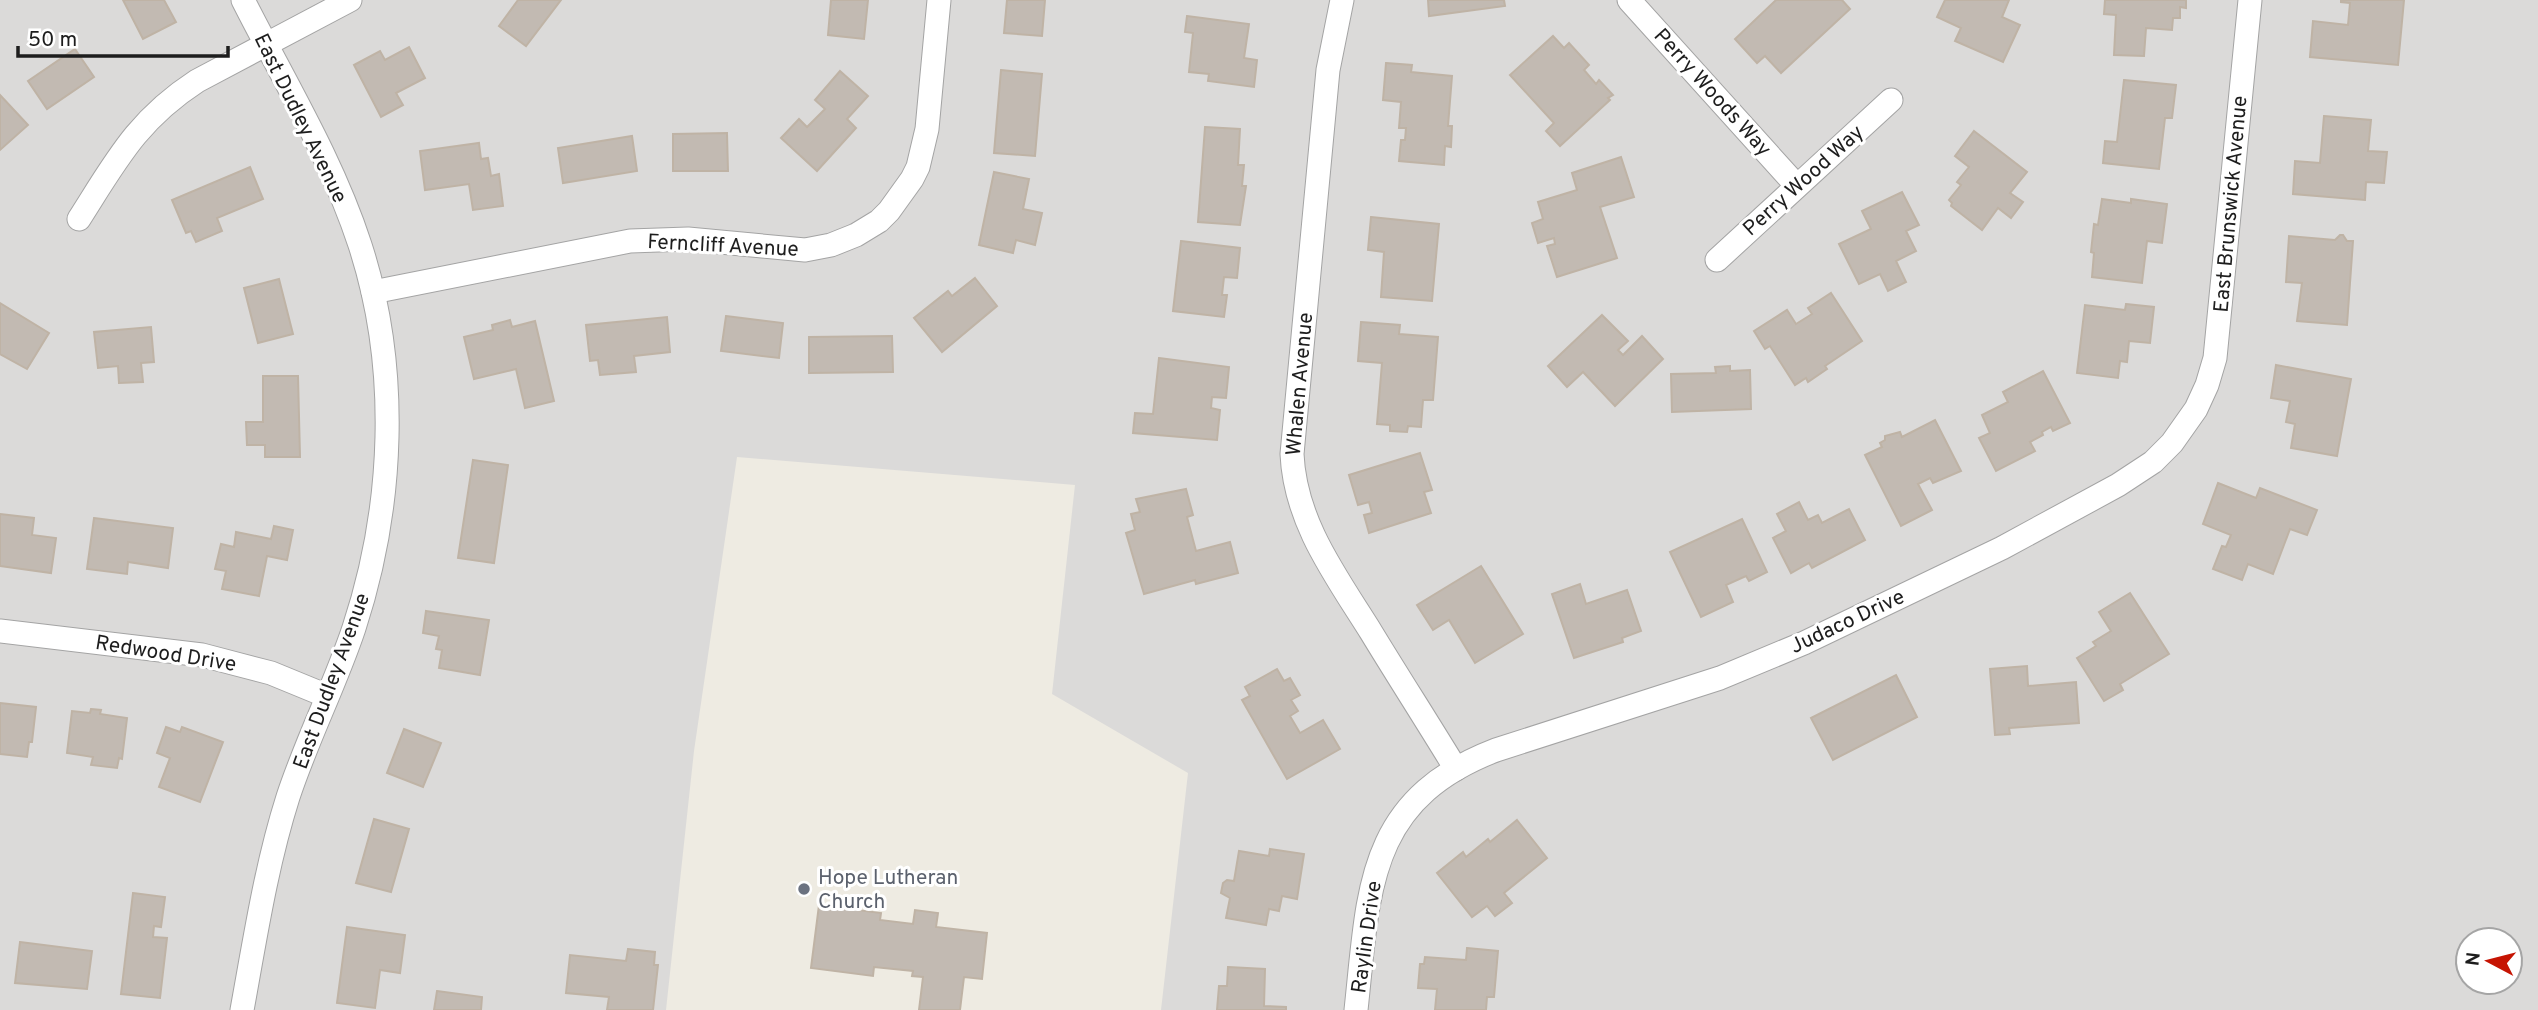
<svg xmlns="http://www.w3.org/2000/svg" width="2538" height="1010" viewBox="0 0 2538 1010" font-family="Overpass,sans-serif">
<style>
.residential{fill:#dbdad9;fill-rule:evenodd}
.building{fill:#c2bab2;stroke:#bfb3a5;stroke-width:2}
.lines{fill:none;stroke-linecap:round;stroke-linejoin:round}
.street-casing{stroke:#a4a4a4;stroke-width:25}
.street{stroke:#fff;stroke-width:23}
.worship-dot{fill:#6b7280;stroke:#fff;stroke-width:2.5}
.labels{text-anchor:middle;stroke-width:6;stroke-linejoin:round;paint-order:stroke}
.street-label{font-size:21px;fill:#1d1d1d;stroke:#fff}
.worship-label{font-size:21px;fill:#5b616d;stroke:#fff;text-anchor:start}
</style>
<rect width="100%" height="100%" fill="#eeebe2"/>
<path class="residential" d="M 0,0 L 2538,0 L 2538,1010 L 1161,1010 L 1188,773 L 1052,694 L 1075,485 L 737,457 L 694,751 L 666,1010 L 0,1010 ZM 2468,940 L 2510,940 L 2510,982 L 2468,982 Z"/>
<g class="building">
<path d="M 123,0 L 164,0 L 176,22 L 143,39 Z"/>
<path d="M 518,0 L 561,0 L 526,46 L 499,26 Z"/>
<path d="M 831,0 L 868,0 L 864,39 L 828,35 Z"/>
<path d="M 1007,0 L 1045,0 L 1042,36 L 1004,33 Z"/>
<path d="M 1428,0 L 1504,0 L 1505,6 L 1429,16 Z"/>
<path d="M 1776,0 L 1842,0 L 1850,9 L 1781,73 L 1765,56 L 1757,63 L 1735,39 Z"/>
<path d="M 1945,0 L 2009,0 L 2002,17 L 2020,25 L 2003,62 L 1955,41 L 1961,28 L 1937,17 Z"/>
<path d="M 2105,0 L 2186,0 L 2186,8 L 2180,7 L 2180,18 L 2173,18 L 2172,30 L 2146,28 L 2144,56 L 2114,55 L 2116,15 L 2104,14 Z"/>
<path d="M 2341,0 L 2404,0 L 2398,65 L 2310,57 L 2313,21 L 2348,25 L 2350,3 L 2341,2 Z"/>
<path d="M 1187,16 L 1249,24 L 1244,58 L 1257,60 L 1254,87 L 1208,81 L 1209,74 L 1189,72 L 1193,33 L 1185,32 Z"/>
<path d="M 1553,36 L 1564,48 L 1569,43 L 1589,65 L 1584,70 L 1596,84 L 1599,80 L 1613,95 L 1608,98 L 1610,100 L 1560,146 L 1546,131 L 1554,123 L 1510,75 Z"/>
<path d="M 409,47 L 425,78 L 396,93 L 403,105 L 381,117 L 354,65 L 380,51 L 385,60 Z"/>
<path d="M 75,49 L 94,77 L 47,109 L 28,81 Z"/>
<path d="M 1386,63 L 1412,65 L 1411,72 L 1452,76 L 1448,126 L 1452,126 L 1451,147 L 1445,146 L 1444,165 L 1399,161 L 1401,140 L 1405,140 L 1406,128 L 1399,128 L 1401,102 L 1383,100 Z"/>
<path d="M 1001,70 L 1042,74 L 1035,156 L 994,153 Z"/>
<path d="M 840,71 L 868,96 L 847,119 L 856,128 L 817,171 L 781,138 L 799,119 L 807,127 L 825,109 L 815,100 Z"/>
<path d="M 2124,80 L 2176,85 L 2172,118 L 2165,118 L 2159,169 L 2103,163 L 2105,141 L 2117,142 Z"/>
<path d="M 0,95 L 28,125 L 0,150 Z"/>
<path d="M 2324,116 L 2371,120 L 2368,151 L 2387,152 L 2384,183 L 2366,182 L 2365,200 L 2293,194 L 2295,161 L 2320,163 Z"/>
<path d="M 1205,127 L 1240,129 L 1238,165 L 1244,165 L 1242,186 L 1246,186 L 1240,225 L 1198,222 Z"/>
<path d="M 1974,131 L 2027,172 L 2010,193 L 2023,202 L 2011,218 L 1998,208 L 1982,230 L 1951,206 L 1952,203 L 1949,200 L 1961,185 L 1957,182 L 1969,167 L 1955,156 Z"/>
<path d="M 727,133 L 728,171 L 673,171 L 673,134 Z"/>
<path d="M 632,136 L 637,171 L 563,183 L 558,148 Z"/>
<path d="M 479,143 L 481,159 L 488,158 L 491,176 L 499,174 L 503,206 L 473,210 L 469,184 L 425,190 L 420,151 Z"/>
<path d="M 1621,157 L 1634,197 L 1600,207 L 1617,258 L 1557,277 L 1547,246 L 1555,244 L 1554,238 L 1538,243 L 1532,223 L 1543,219 L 1538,202 L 1577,190 L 1572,173 Z"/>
<path d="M 250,167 L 263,199 L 217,218 L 222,231 L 196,242 L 191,231 L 186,233 L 172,200 Z"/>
<path d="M 994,172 L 1029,179 L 1023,209 L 1042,213 L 1035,245 L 1016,240 L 1013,253 L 979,245 Z"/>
<path d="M 1902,192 L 1919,225 L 1906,231 L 1916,251 L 1896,261 L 1906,282 L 1888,291 L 1880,274 L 1859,284 L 1839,244 L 1871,229 L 1862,211 Z"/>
<path d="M 2102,199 L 2131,203 L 2131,199 L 2167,204 L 2162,243 L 2147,241 L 2142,283 L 2092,277 L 2094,253 L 2091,252 L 2094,224 L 2098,225 Z"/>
<path d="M 1371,217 L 1439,224 L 1432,301 L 1381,297 L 1384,252 L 1368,250 Z"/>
<path d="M 2340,235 L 2343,235 L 2347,241 L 2353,241 L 2347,325 L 2297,321 L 2302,283 L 2286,282 L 2289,236 L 2335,240 Z"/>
<path d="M 1181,241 L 1240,248 L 1237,278 L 1224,277 L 1222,295 L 1227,295 L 1224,317 L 1173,311 Z"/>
<path d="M 975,278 L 997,306 L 942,352 L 914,318 L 948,291 L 952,296 Z"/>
<path d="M 279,279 L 293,334 L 258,343 L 244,288 Z"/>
<path d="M 1831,293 L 1862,341 L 1825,366 L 1827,369 L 1808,382 L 1806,378 L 1795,385 L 1770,346 L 1765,349 L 1754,331 L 1787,310 L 1796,324 L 1812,314 L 1808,308 Z"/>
<path d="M 0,303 L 49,333 L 27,369 L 0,354 Z"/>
<path d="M 2126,304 L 2154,307 L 2150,343 L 2129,341 L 2127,362 L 2120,361 L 2118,378 L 2077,373 L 2085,305 L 2125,310 Z"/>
<path d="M 1602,315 L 1628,341 L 1618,350 L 1623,355 L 1642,336 L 1663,359 L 1615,406 L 1583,372 L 1567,387 L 1548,366 Z"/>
<path d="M 726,316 L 783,323 L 779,358 L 721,351 Z"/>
<path d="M 667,317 L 670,352 L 634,356 L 636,372 L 600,375 L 598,360 L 590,361 L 586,325 Z"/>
<path d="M 510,320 L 512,327 L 535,321 L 554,401 L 525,408 L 516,369 L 474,379 L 464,337 L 493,330 L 492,325 Z"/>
<path d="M 1361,322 L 1400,325 L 1399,334 L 1438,337 L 1433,400 L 1423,400 L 1421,427 L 1408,426 L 1407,432 L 1390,431 L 1390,425 L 1377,424 L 1382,363 L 1358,361 Z"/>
<path d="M 151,327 L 154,362 L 141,363 L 143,382 L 119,383 L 118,366 L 98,368 L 94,332 Z"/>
<path d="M 892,336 L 893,372 L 809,373 L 809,337 Z"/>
<path d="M 1159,358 L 1229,367 L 1226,398 L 1212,397 L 1211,408 L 1220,410 L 1217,440 L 1133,433 L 1135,413 L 1153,414 Z"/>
<path d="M 2276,365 L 2351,379 L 2337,456 L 2291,448 L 2295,424 L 2286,422 L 2290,401 L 2271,398 Z"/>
<path d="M 1730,366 L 1730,371 L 1750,370 L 1751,409 L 1672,412 L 1671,374 L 1716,373 L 1715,367 Z"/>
<path d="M 2043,371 L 2070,423 L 2053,431 L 2051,427 L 2042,432 L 2043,435 L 2030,442 L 2035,451 L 1996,471 L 1979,438 L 1990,433 L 1982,415 L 2008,402 L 2003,392 Z"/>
<path d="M 263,376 L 298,376 L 300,457 L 265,457 L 265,445 L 247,445 L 246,422 L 263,422 Z"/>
<path d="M 1935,420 L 1961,471 L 1933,483 L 1930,478 L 1918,484 L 1932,510 L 1901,526 L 1865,455 L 1882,447 L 1880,443 L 1885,440 L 1885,436 L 1900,432 L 1902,437 Z"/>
<path d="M 1420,453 L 1432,490 L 1424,492 L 1431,513 L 1369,533 L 1364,515 L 1372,513 L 1369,502 L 1358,505 L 1349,475 Z"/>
<path d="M 473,460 L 508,465 L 494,563 L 458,558 Z"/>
<path d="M 2218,483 L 2256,498 L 2260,488 L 2317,510 L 2307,535 L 2290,529 L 2273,574 L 2248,564 L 2242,580 L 2213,569 L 2222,546 L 2226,547 L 2231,535 L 2203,524 Z"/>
<path d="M 1186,489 L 1193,515 L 1187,517 L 1196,551 L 1230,542 L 1238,573 L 1196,584 L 1195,580 L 1144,594 L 1126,533 L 1135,530 L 1131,514 L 1140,512 L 1136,499 Z"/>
<path d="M 1799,502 L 1808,520 L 1818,515 L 1822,523 L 1849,509 L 1865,540 L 1812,568 L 1809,563 L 1791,573 L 1773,538 L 1786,531 L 1777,514 Z"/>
<path d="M 0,514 L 34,518 L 32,535 L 56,538 L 51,573 L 0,566 Z"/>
<path d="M 94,518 L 173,528 L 168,568 L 128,562 L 127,574 L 87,569 Z"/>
<path d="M 1742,519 L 1767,572 L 1749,581 L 1746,576 L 1726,585 L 1733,602 L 1701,617 L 1670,552 Z"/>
<path d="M 274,526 L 293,530 L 287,560 L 267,556 L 259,596 L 222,589 L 226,571 L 215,569 L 221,544 L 234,547 L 236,532 L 271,539 Z"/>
<path d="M 1481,566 L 1523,634 L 1475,663 L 1449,620 L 1433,630 L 1417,605 Z"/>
<path d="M 1580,584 L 1586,604 L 1627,590 L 1641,631 L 1622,638 L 1623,642 L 1574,658 L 1552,594 Z"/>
<path d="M 2130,593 L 2169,654 L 2120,684 L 2123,690 L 2104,701 L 2077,658 L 2096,646 L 2093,642 L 2111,631 L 2099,612 Z"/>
<path d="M 426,611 L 489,620 L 480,675 L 439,668 L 442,650 L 436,649 L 439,636 L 423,633 Z"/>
<path d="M 2027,666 L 2028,686 L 2076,682 L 2079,723 L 2009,728 L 2010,734 L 1995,735 L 1990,669 Z"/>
<path d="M 1277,669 L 1284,681 L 1290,678 L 1300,695 L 1291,700 L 1298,711 L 1290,716 L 1300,733 L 1323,720 L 1340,749 L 1287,779 L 1242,700 L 1250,696 L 1245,687 Z"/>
<path d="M 1896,675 L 1917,717 L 1833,760 L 1811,718 Z"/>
<path d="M 0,703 L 36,707 L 32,742 L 29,742 L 27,757 L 0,754 Z"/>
<path d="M 91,709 L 101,710 L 100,714 L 127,718 L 122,759 L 119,758 L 117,768 L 91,765 L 93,757 L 67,753 L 72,711 L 90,713 Z"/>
<path d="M 166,727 L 180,732 L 182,727 L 223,742 L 200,802 L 159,787 L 170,758 L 157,753 Z"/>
<path d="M 404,729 L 441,743 L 423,787 L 387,773 Z"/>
<path d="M 374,819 L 409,829 L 391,892 L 356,883 Z"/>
<path d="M 1517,820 L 1547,858 L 1504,893 L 1512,903 L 1495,916 L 1487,906 L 1472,917 L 1437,873 L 1463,852 L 1466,857 L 1488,839 L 1490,842 Z"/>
<path d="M 1270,849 L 1304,854 L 1297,899 L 1282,896 L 1279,911 L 1269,909 L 1266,925 L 1226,918 L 1230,898 L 1221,893 L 1223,883 L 1227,880 L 1234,881 L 1239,851 L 1269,856 Z"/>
<path d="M 133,893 L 165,897 L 161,927 L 154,926 L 153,937 L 167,938 L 160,998 L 121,994 Z"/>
<path d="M 819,905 L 881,913 L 880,920 L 913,924 L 915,910 L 938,913 L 936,927 L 987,933 L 982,979 L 964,977 L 960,1010 L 919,1010 L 923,977 L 912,976 L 913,971 L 874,967 L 873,976 L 811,968 Z"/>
<path d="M 347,927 L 405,935 L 400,973 L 380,970 L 375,1008 L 337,1003 Z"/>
<path d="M 20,942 L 92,951 L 87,989 L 15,983 Z"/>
<path d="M 1467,948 L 1498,951 L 1494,997 L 1487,997 L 1486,1010 L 1435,1010 L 1437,989 L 1418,988 L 1420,964 L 1424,964 L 1425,957 L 1466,960 Z"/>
<path d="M 628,949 L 655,952 L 654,965 L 658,965 L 653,1010 L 607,1010 L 609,997 L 566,993 L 570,955 L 626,961 Z"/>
<path d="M 1228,967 L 1265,969 L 1264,1006 L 1286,1007 L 1286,1010 L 1217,1010 L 1219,986 L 1227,986 Z"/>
<path d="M 437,991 L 482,997 L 481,1010 L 434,1010 Z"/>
</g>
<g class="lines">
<g class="street-casing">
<g id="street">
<path d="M 1342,0 L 1328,70 L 1292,454 C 1295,522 1336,576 1371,632 C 1399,678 1428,723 1456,769"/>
<path d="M 1629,0 L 1796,185"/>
<path d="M 79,219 C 116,161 137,120 197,81 L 350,0"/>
<path d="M 1717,260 L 1891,100"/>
<path d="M 373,292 L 630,241 L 688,239 L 805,250 L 831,245 L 856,235 L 879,221 L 889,211 L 912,179 L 918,167 L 927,129 L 939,0"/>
<path d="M 0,631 L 202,655 L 271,673 L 327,696"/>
<path d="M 242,1010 C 255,939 266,866 288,797 C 307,739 335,685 354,628 C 394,506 400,368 360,245 C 332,159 284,81 243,0"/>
<path d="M 1356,1010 C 1369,890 1366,800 1496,750 L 1720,678 L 1804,643 L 2002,548 L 2118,485 L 2153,462 L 2172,443 L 2196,409 L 2207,385 L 2215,358 L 2250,0"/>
</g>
</g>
<use href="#street" class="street"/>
</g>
<circle class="worship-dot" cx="804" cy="889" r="7"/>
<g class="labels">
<g class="street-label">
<text transform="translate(1713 92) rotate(48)" y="7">Perry Woods Way</text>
<text transform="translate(301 118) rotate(64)" y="7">East Dudley Avenue</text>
<text transform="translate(1803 180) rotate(-42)" y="7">Perry Wood Way</text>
<text transform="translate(2230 204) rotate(-85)" y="7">East Brunswick Avenue</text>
<text transform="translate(723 245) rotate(3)" y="7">Ferncliff Avenue</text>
<text transform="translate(1299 384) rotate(-85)" y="7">Whalen Avenue</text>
<text transform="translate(1847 621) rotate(-25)" y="7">Judaco Drive</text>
<text transform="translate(166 653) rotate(9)" y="7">Redwood Drive</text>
<text transform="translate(331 681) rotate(-70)" y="7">East Dudley Avenue</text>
<text transform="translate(1366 937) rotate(-82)" y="7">Raylin Drive</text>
</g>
<g class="worship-label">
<text x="818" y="884">Hope Lutheran<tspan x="818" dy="24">Church</tspan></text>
</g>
</g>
<g transform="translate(2489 961) rotate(277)"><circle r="33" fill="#ffffff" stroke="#a5a5a5" stroke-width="2"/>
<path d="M0-5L12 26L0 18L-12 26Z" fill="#c61403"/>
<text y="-10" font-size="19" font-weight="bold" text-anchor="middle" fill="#1d1d1d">N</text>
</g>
<path d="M18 46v10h210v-10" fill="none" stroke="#1d1d1d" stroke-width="3.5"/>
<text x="28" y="46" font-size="21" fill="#1d1d1d" stroke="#ffffff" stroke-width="5" paint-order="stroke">50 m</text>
</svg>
